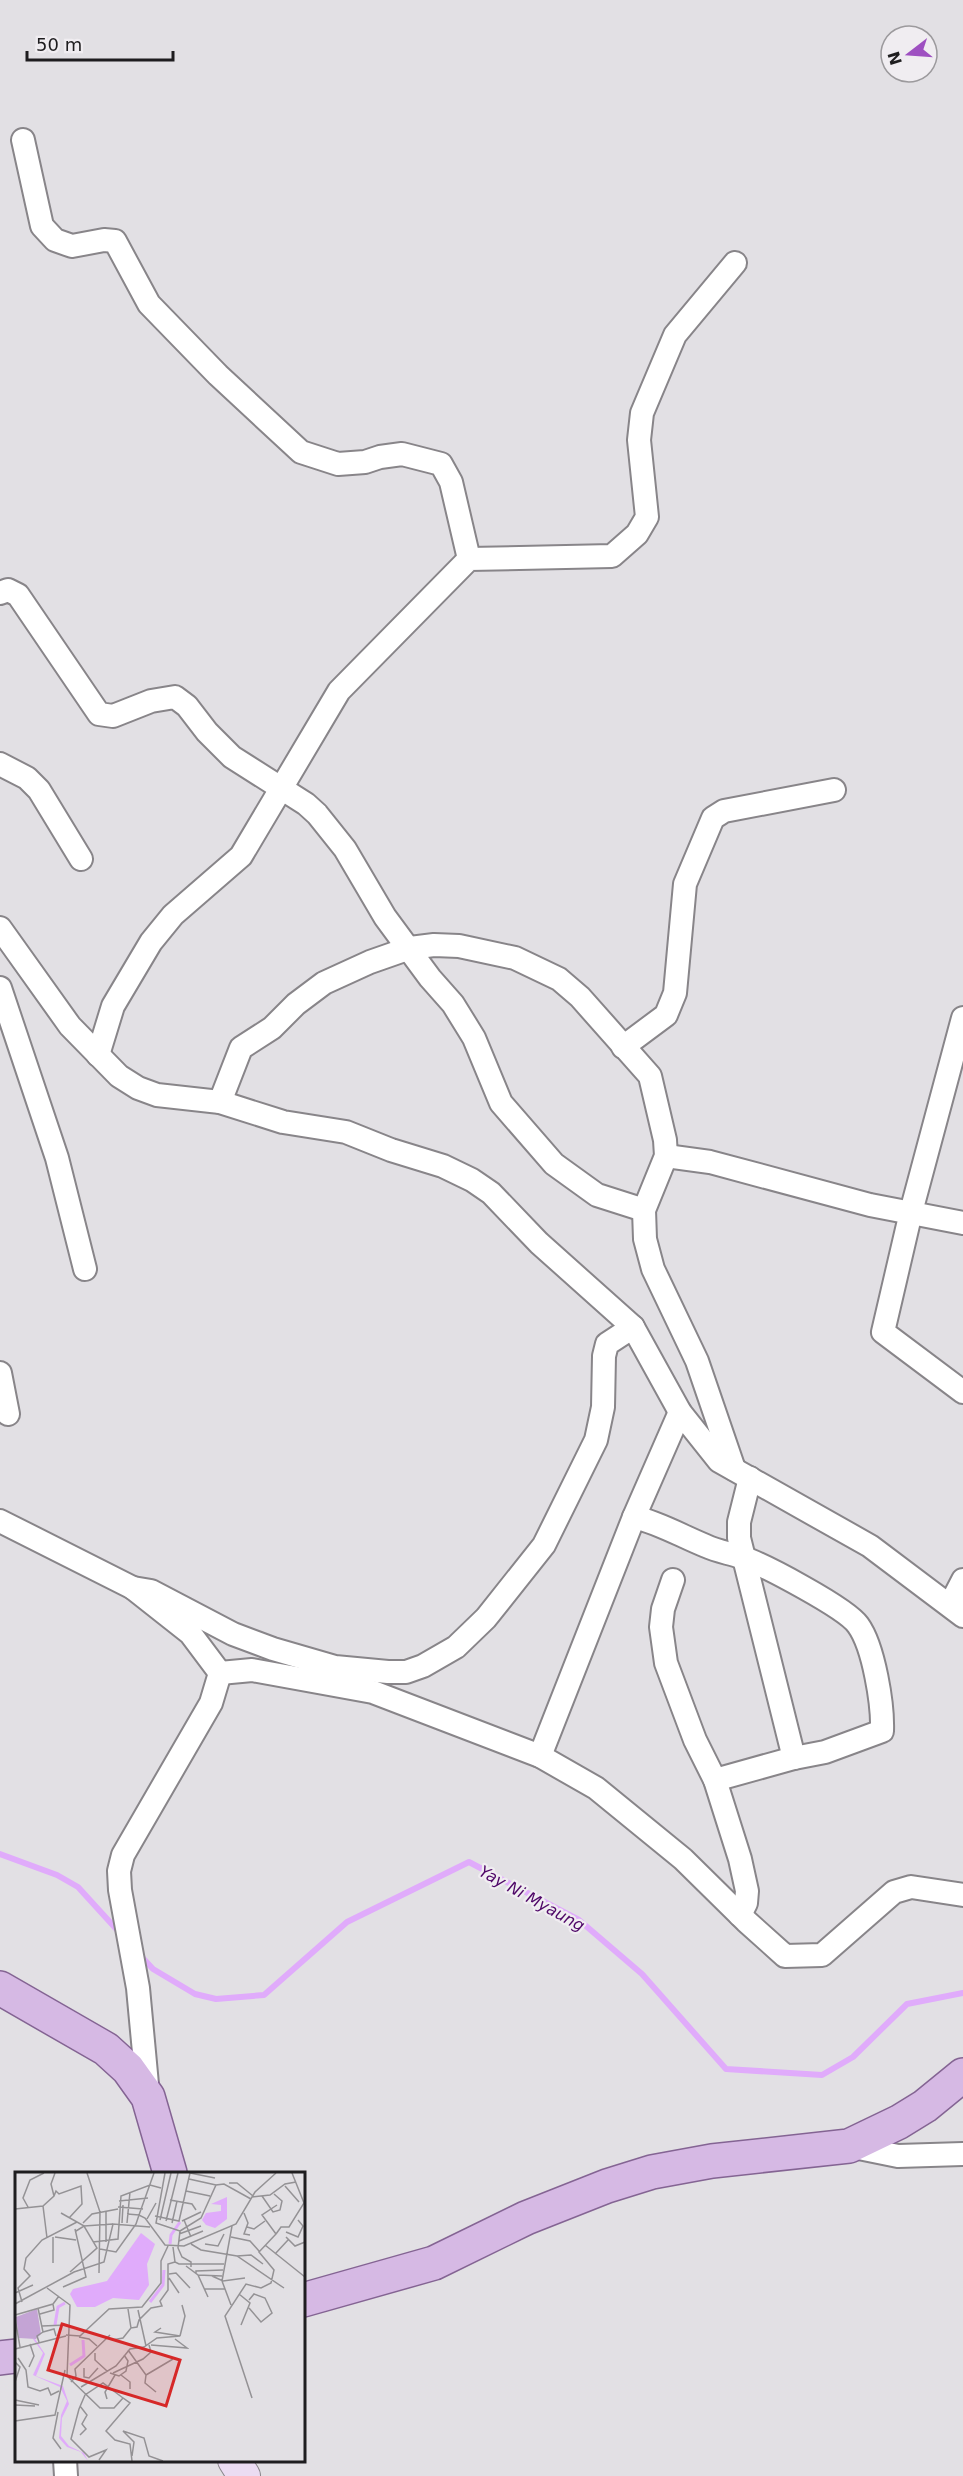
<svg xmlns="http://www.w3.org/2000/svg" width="963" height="2476" viewBox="0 0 963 2476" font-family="'DejaVu Sans',sans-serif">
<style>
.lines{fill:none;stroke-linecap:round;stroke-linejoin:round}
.stream{stroke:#e0abfb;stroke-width:6}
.street-casing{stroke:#888589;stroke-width:26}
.secondary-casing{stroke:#888589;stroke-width:34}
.primary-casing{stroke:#846493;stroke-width:36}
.street{stroke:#fff;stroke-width:22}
.secondary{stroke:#ebdcf2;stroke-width:32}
.primary{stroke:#d6b9e4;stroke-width:33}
.labels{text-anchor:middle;stroke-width:4.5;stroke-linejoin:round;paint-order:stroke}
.water-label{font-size:16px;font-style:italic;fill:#4f0768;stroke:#f0edf1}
.inset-river{fill:none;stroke:#e0abfb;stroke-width:3}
.inset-road{fill:none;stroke:#949295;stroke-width:1.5}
.view{fill:#d62828;fill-opacity:0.15;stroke:#d62828;stroke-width:3}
.inset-edge{fill:none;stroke:#1e1d1f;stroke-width:3}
</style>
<rect width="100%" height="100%" fill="#e2e0e4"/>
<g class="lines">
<g class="stream">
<path d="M 0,1854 L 57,1875 L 78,1887 L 119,1932"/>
<path d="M 140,1955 L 153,1969 L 195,1994 L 216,1999 L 264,1995 L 347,1922 L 469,1862 L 579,1920 L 642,1974 L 726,2069 L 822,2075 L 853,2057 L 907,2004 L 963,1993"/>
</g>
<g class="street-casing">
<g id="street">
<path d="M 23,140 L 42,226 L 55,240 L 72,246 L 104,240 L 115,241 L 149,304 L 218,375 L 301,452 L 338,464 L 365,462 L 380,457 L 402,454 L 441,464 L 451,482 L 469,559"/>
<path d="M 0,593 L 8,590 L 18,595 L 99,714 L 113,716 L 151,701 L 175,697 L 187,706 L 207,732 L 232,757 L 306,804 L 317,814 L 345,849 L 385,917 L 430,978 L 453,1004 L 474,1038 L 501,1103 L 554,1164 L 597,1195 L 644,1210"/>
<path d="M 0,764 L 27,778 L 39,790 L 81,859"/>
<path d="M 0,928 L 70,1026 L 119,1076 L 138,1088 L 157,1095 L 220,1102 L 283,1122 L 346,1132 L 391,1150 L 443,1166 L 472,1180 L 491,1193 L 539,1243 L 633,1327 L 680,1412 L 719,1461 L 870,1546 L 963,1616"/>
<path d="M 0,988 L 57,1158 L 85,1269"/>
<path d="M 963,1018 L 911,1212 L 883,1332 L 963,1392"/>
<path d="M 623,1047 L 666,1015 L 675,993 L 685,884 L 713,818 L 724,811 L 834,790"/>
<path d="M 98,1055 L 113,1006 L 151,942 L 173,915 L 241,856 L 339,691 L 469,559 L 612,556 L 637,534 L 647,517 L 639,440 L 642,413 L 675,335 L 735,263"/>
<path d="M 220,1102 L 241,1048 L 272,1028 L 296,1004 L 324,983 L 370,962 L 410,948 L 434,945 L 459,946 L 515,958 L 559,979 L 580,997 L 650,1076 L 665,1140 L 666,1156 L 644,1210 L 645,1239 L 653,1269 L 697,1361 L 734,1469"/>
<path d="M 666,1156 L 710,1162 L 870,1205 L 963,1223"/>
<path d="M 0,1373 L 8,1414"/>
<path d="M 750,1478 L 739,1522 L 739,1538 L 794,1758"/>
<path d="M 634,1517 C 660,1523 681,1536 706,1546 C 717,1551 729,1553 741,1557 C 763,1564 846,1608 858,1625 C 874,1647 883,1705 882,1731 L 825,1752 L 794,1758 L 715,1780"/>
<path d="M 0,1521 L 133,1588 L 190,1633 L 220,1673 L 211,1703 L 123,1855 L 119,1871 L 120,1890 L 138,1988 L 148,2095"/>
<path d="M 673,1580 L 663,1609 L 661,1627 L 666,1663 L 695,1740 L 715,1780 L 740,1859 L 747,1891 L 746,1903 L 740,1915"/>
<path d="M 133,1588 L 151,1591 L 233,1634 L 273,1649 L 335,1667 L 388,1672 L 406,1672 L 423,1666 L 456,1647 L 486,1618 L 544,1545 L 596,1440 L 603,1407 L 604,1356 L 607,1344 L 633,1327"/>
<path d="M 950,1605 L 963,1580"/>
<path d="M 220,1673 L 252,1670 L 373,1692 L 540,1756 L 596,1788 L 683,1859 L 746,1921 L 785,1956 L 822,1955 L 894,1892 L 911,1887 L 963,1895"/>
<path d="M 540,1756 L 634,1517 L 680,1412"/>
<path d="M 849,2146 L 898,2156 L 963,2154"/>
<path d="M 65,2460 L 66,2476"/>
</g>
</g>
<g class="secondary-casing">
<path id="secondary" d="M 234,2460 L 244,2476"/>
</g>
<g class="primary-casing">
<g id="primary">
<path d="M 0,1988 L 106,2049 L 128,2069 L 148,2097 L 170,2173"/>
<path d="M 303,2300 L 434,2263 L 526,2218 L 607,2186 L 652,2172 L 712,2161 L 849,2146 L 899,2122 L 925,2106 L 963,2075"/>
<path d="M 0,2358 L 16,2356"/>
</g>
</g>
<use href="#street" class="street"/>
<use href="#secondary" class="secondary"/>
<use href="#primary" class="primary"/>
</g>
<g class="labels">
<g class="water-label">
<text transform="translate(532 1898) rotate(29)" y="6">Yay Ni Myaung</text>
</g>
</g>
<g transform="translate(15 2172)">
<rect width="290" height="290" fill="#e2e0e4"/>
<path d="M 22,137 L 26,162 L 21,167 L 4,166 L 1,145 Z" fill="#c4a4d5"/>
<path d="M 212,25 L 212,47 L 200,56 L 191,53 L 187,48 L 191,41 L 206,39 L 206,33 L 196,32 ZM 126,61 L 140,72 L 132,92 L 134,113 L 124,128 L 98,126 L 80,135 L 62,135 L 55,122 L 58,117 L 92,109 ZM 0,167 L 20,167 L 30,182 L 21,204 L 48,214 L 54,232 L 47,246 L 46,264 L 54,274 L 69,281 L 73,289 L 66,280 L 52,275 L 44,266 L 46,243 L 52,229 L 45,215 L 18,203 L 28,181 L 18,167 Z" fill="#e0abfb"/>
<path class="inset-river" d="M 155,72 L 156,63 L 165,50M 135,130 L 148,113 L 149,98M 40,153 L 43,135 L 50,131M 55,193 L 69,184 L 68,168"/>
<path class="inset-road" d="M 72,1 L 85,40 L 84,101M 150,1 L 141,51 L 165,59 L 163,76 L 167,85 L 176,90 L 176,95M 175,1 L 200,6M 174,7 L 201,13M 214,11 L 222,11 L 238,24M 270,14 L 284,30M 171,19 L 195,24M 39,24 L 41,19 L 44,22 L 66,14 L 67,32 L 54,46M 247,24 L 258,40 L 265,38 L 267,29 L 259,22M 237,25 L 255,23 L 270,12 L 281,10M 155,28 L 177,32 L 181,38M 104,29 L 133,26M 28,34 L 32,66M 13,35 L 8,26 L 15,8 L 29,1M 103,35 L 128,37M 0,37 L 28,34 L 39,24 L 36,12 L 40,1M 91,39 L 91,70M 46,41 L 69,54 L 98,52M 229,41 L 233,51 L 229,62 L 235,63M 112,42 L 124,43 L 139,1M 140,44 L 164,49 L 175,1M 132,47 L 141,31M 145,48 L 156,1M 169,48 L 176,65M 151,49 L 163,1M 167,49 L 186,40M 68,51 L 77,42 L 103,37M 107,51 L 108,33M 112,51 L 115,20M 157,51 L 162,29M 121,52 L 124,43 L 130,46 L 150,73 L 169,74 L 221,52 L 240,20 L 261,1M 232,55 L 239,57 L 250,49M 165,59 L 186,46 L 201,13 L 209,12 L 236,27M 271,60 L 283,65 L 288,54 L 283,48M 164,62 L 186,54M 261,62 L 266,55 L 274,55 L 289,31 L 277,1M 40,65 L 61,68M 216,65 L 235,69 L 244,79M 271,65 L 280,74 L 290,70M 164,69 L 188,59M 78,70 L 103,67 L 106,24 L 135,13 L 146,16M 176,72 L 186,78 L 222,84 L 269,116M 190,72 L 203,74 L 209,62M 250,73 L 290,105M 158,75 L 160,90 L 164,92 L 209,92M 85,77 L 101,80 L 121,52M 260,82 L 273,68M 222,84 L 236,83 L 248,92M 38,91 L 38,65M 171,94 L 183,103 L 193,125M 55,100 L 82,76 L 69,54 L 61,59M 154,102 L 161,101 L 175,116M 181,102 L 181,99 L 208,98M 183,103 L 207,104M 197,104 L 208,109 L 230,106M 154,106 L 164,121M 48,115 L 71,105 L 60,57M 32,116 L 55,133 L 52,204 L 85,236 L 99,236 L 108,226 L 115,231 L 91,259 L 100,268 L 115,272 L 117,289M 189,117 L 210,117M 0,121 L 18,113M 224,122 L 235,131 L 226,153M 234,128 L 239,122 L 250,126 L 257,141 L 246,150 L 234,136M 7,130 L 3,116 L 15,104 L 9,97 L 11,86 L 27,68 L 62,50M 0,132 L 59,100 L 89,90 L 98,52 L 135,55M 216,133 L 207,109 L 217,54M 23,136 L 28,160 L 22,164 L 24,170M 113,137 L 116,156 L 122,155 L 124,148 L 136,136 L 147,134 L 145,129 L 153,118 L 153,92 L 160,90M 123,138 L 131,174M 25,142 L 39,138 L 38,132M 0,143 L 38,132 L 44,124M 0,146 L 5,175M 27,154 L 52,153M 28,160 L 39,157 L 41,164M 51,163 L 65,164 L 94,137 L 127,135 L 146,111 L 146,89 L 153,74M 165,164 L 170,144 L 167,133M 64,165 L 74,167 L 82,174M 97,168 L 108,166 L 116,156M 136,173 L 172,176 L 160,167M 0,177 L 51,164M 113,178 L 131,203 L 130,211 L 141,220M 80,181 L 80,188 L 92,199M 3,186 L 11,198 L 13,215 L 25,219 L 33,216 L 36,223 L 44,219M 0,190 L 5,195 L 0,210M 14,195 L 19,184 L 15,172M 69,196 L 69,205 L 74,206 L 83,196M 95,201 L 104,204 L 111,199 L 113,189 L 109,183M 98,201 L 128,187 L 136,180 L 134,173M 106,203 L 115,210 L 115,217M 131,203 L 158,187M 56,210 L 61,204 L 60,197 L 95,163M 66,215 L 101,194 L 115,177 L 129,175 L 142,166 L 165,164 L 140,160 L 146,156M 237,226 L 210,144 L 231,112 L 246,116 L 256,111 L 259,98 L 244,80 L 261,62 L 247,43 L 262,33M 92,227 L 90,220 L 100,203M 0,228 L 24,233M 0,233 L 20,234M 43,240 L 38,266 L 46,277M 0,249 L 40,243 L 50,198M 65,263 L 71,257 L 67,252 L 72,243 L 65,234M 117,284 L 119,270 L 108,259 L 129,266 L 134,284 L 148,289M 84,288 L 91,278 L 74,285 L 56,267 L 64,237 L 70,223 L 88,211 L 108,226"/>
<path class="view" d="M 47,152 L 165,188 L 151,234 L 33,198 Z"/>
<rect width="290" height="290" class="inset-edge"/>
</g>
<g transform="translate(909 54) rotate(253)"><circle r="28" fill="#f0edf1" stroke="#9c9a9d" stroke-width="1.5"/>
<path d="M0-4.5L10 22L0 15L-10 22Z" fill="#9e50c1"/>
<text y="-9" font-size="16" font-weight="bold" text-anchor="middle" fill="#1e1d1f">N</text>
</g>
<path d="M27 51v9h146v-9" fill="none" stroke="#1e1d1f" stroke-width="3"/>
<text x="36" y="51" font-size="18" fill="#1e1d1f" stroke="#f0edf1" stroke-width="4.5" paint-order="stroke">50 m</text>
</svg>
